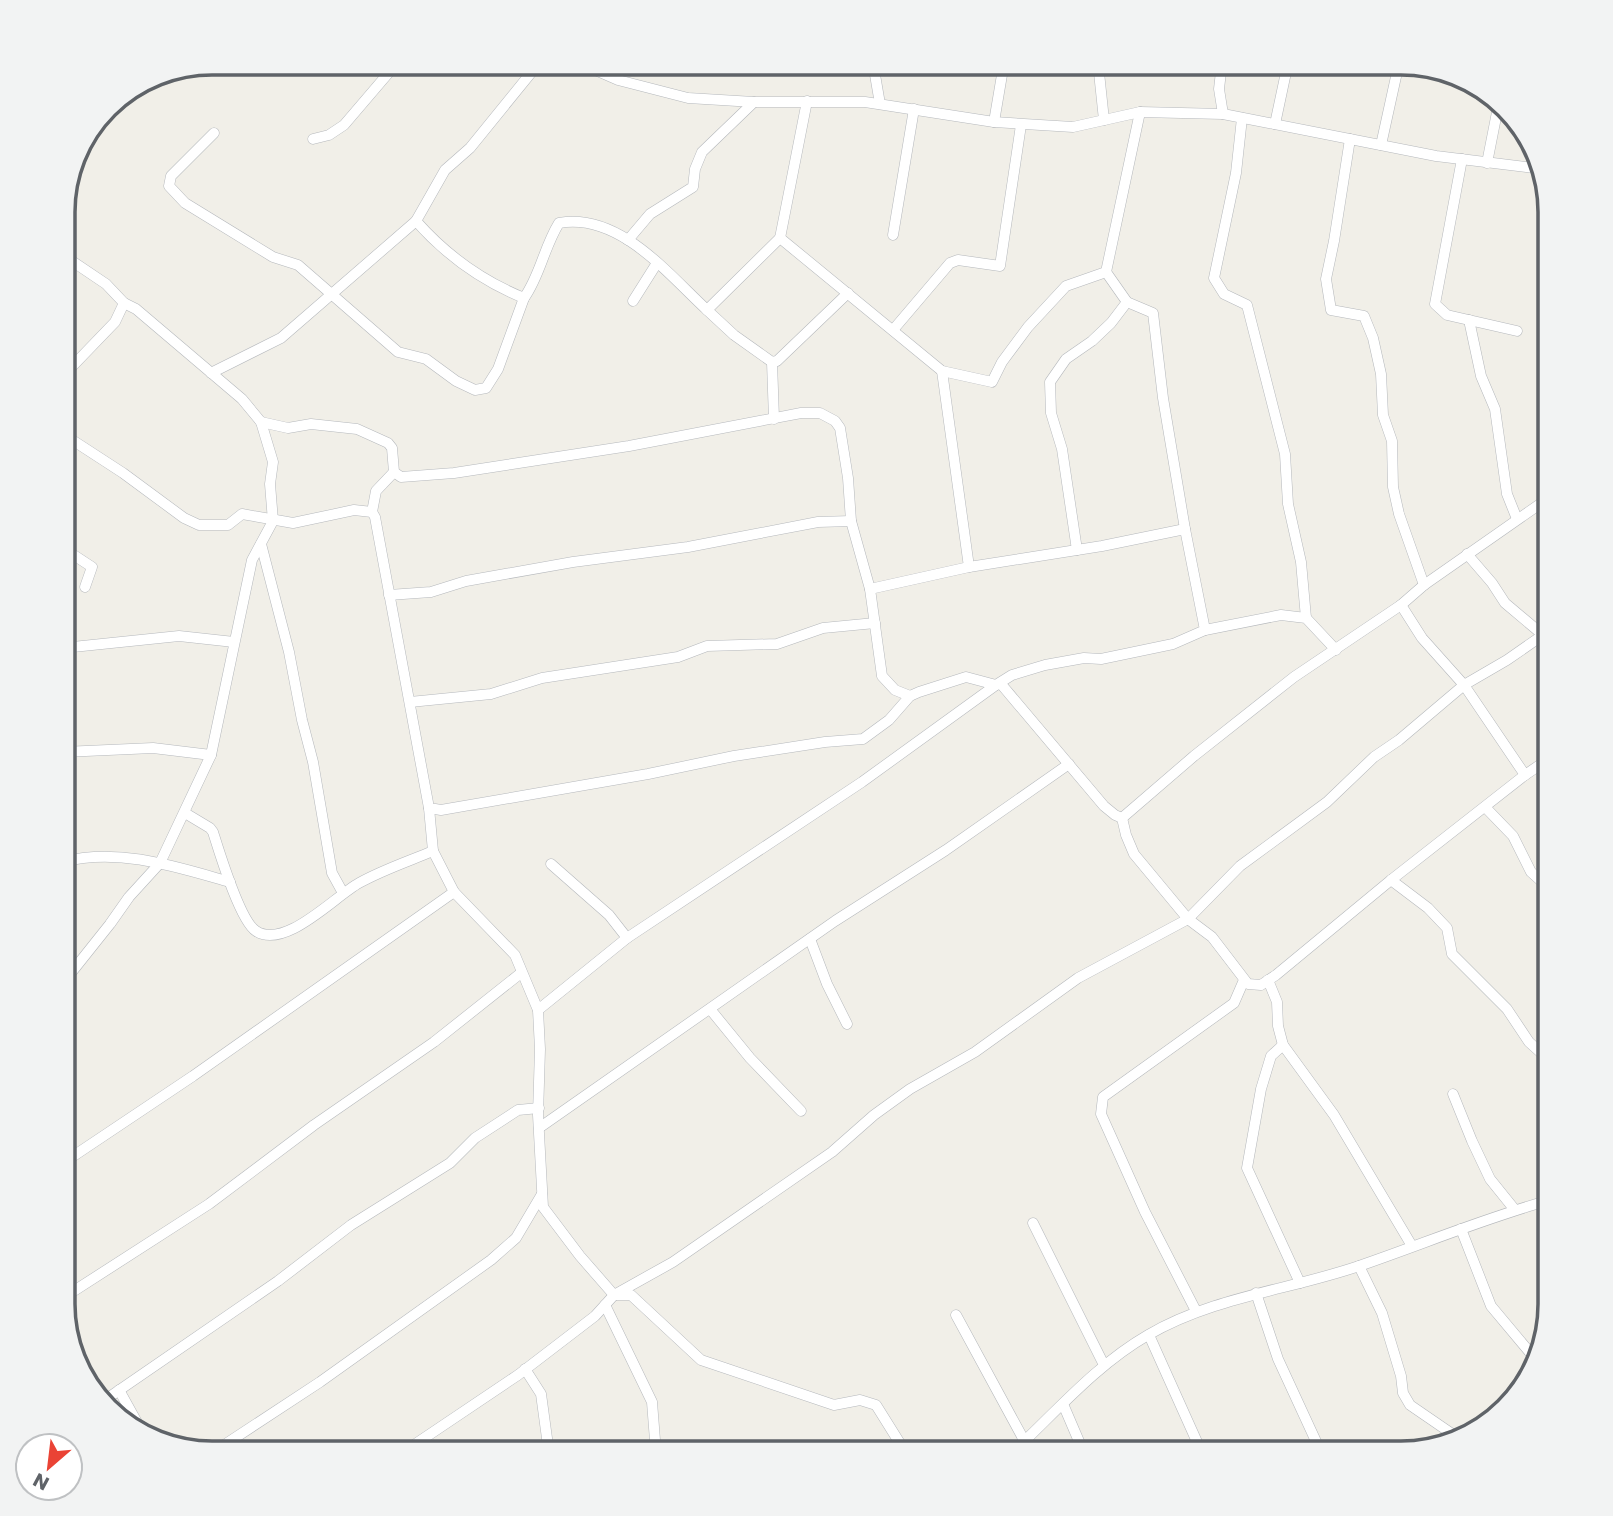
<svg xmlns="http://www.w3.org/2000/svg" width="1613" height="1516" viewBox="0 0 1613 1516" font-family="Poppins,sans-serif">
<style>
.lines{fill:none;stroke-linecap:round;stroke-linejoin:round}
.street-casing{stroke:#b5b8bc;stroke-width:11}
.street{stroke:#fff;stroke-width:10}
.rim{fill:none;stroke:#5f6368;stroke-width:3.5}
</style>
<rect width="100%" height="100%" fill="#f1efe8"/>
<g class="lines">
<g class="street-casing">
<g id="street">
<path d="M 579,63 L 618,80 L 688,98 L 754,102 L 865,102 L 994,122 L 1073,127 L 1140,112 L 1223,114 L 1436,156 L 1542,169"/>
<path d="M 873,63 L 880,104"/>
<path d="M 1098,63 L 1104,120"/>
<path d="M 1222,63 L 1219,89 L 1223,114"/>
<path d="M 1242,118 L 1236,173 L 1214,278 L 1224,294 L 1247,305 L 1285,454 L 1288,504 L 1301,562 L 1306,618"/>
<path d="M 994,122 L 1004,63"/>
<path d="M 1275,124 L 1288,63"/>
<path d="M 214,133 L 171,176 L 169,186 L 185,203 L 273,257 L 298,265 L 398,352 L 426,359 L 456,381 L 475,390 L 486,388 L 498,369 L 524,298"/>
<path d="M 313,139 L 329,135 L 344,125 L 397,63"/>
<path d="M 1350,139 L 1334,241 L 1326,279 L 1331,310 L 1364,316 L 1373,338 L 1381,374 L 1383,415 L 1392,441 L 1393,487 L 1399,514 L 1424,585"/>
<path d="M 1381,145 L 1399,63"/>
<path d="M 1462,159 L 1435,304 L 1447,315 L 1517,331"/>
<path d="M 1487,163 L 1499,102"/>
<path d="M 416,221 C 446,255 482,281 524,298 C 540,276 544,247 559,223 C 619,212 668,274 707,310 L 780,238 L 942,371 L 992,382 L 1002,362 L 1028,327 L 1066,286 L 1106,272 L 1140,112"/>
<path d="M 893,235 L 914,109"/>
<path d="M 780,238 L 807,101"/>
<path d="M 628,240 L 650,214 L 693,187 L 695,169 L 702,152 L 754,102"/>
<path d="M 1106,272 L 1127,302 L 1153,313 L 1163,398 L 1185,529"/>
<path d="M 633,301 L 657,263"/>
<path d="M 707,310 L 734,335 L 772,362 L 777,361 L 848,293"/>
<path d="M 1469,320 L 1481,376 L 1495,409 L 1507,494 L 1517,519"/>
<path d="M 893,330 L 950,263 L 958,260 L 1000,266 L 1021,125"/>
<path d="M 772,362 L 774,419"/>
<path d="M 211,373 L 281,338 L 416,221 L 445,170 L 470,148 L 539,63"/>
<path d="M 63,376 L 115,322 L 124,303"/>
<path d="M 261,422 L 288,428 L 311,424 L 357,429 L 388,443 L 392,448 L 394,472 L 401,477 L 454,473 L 629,446 L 801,413 L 820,413 L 835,421 L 840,428 L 848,478 L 851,521 L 870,589 L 882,676 L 895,690 L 910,696"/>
<path d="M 63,434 L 123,473 L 184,518 L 199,525 L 228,525 L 242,514 L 293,523 L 354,510 L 372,512 L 375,517 L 429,808 L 441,810 L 648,774 L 734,756 L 825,742 L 863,739 L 889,720 L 910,696 L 919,692 L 966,677 L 996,685 L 1012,675 L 1045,665 L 1084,658 L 1101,659 L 1173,644 L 1205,630 L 1185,529 L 1102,546 L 969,567 L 942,371"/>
<path d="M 372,512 L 376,491 L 394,472"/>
<path d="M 261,544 L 289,652 L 302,720 L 313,762 L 332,873 L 343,893"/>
<path d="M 63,548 L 92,567 L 85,587"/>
<path d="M 1077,550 L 1062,449 L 1051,413 L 1050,382 L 1066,359 L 1092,341 L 1111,323 L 1127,302"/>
<path d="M 1467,554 L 1492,583 L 1505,603 L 1543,635 L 1550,630"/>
<path d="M 870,589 L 969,567"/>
<path d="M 389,595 L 431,592 L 466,581 L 573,562 L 688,547 L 818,522 L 851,521"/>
<path d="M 1401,605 L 1422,638 L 1464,685 L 1525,775"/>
<path d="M 1205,630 L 1281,615 L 1306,618 L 1336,650"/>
<path d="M 63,648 L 179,636 L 234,642"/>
<path d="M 1001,684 L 1104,806 L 1115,815 L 1122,818"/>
<path d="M 410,702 L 491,694 L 542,678 L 678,657 L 707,646 L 777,644 L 823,628 L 875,623"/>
<path d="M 63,752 L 153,748 L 211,755"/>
<path d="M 1485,807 L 1513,836 L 1531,872 L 1550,889"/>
<path d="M 429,808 L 433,851 L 454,892 L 515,955 L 538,1010 L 540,1049 L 538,1115 L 543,1207 L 580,1256 L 614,1295 L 631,1295 L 701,1360 L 834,1405 L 860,1400 L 876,1405 L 906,1453"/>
<path d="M 185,813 L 210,828 L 213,832 C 219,851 240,921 256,931 C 285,950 334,897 359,883 C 382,870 409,861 433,851"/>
<path d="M 1122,818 L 1126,835 L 1134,854 L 1188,919 L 1212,937 L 1248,984 L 1261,985 L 1276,975 L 1391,880 L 1525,775 L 1550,758"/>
<path d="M 1122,818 L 1194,756 L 1294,677 L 1401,605 L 1424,585 L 1550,497"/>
<path d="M 63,862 C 118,847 177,867 230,882"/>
<path d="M 551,864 L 609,915 L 627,938"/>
<path d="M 1391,880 L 1428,908 L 1447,928 L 1452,954 L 1507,1009 L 1529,1042 L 1550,1061"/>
<path d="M 810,939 L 827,984 L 847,1024"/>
<path d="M 1268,980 L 1277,1002 L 1278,1026 L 1283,1045 L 1334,1115 L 1412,1246"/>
<path d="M 63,983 L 110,924 L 129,897 L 160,863 L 211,755 L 252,560 L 273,521 L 270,484 L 273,462 L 261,422 L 242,399 L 136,309 L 124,303 L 106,284 L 63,255"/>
<path d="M 710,1009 L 750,1058 L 801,1111"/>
<path d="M 538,1010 L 627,938 L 862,782 L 996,685"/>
<path d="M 1283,1045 L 1271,1056 L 1261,1089 L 1247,1168 L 1300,1283"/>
<path d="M 1453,1094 L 1472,1141 L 1490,1179 L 1515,1210"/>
<path d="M 539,1128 L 835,921 L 946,850 L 1069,764"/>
<path d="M 63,1163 L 193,1076 L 454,892"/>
<path d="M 1033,1223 L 1104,1365"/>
<path d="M 1461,1229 L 1491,1306 L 1532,1355 L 1539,1360"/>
<path d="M 1359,1266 L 1382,1313 L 1401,1376 L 1403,1393 L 1410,1405 L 1461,1440"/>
<path d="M 1256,1293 L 1278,1359 L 1320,1450 L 1325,1453"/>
<path d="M 63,1298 L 209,1204 L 314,1125 L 434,1042 L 521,973"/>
<path d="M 605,1305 L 652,1402 L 656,1453"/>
<path d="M 1196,1311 L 1145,1212 L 1101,1114 L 1103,1097 L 1234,1003 L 1244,980"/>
<path d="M 956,1315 L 1025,1442"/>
<path d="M 1149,1335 L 1202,1453"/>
<path d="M 525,1369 L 541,1394 L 549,1453"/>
<path d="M 119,1390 L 144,1435"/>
<path d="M 102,1402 L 278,1281 L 351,1225 L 450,1163 L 475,1138 L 518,1110 L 539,1108"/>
<path d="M 1063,1404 L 1084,1453"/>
<path d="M 212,1453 L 320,1382 L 491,1260 L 516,1238 L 542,1194"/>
<path d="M 402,1453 L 518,1375 L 595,1316 L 614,1295 L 673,1262 L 832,1152 L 874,1115 L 910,1089 L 975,1052 L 1078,978 L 1188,919 L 1240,866 L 1327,802 L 1374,757 L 1399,740 L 1464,685 L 1507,660 L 1543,635"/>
<path d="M 1012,1453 C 1056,1412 1096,1365 1148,1335 C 1213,1297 1289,1290 1359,1266 C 1423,1244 1485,1218 1550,1200"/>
</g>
</g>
<use href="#street" class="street"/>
</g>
<path d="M0 0H1613V1516H0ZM212 75H1401A137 137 0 0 1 1538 212V1304A137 137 0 0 1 1401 1441H212A137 137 0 0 1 75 1304V212A137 137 0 0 1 212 75Z" fill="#f2f3f3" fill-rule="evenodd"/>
<path class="rim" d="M212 75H1401A137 137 0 0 1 1538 212V1304A137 137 0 0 1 1401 1441H212A137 137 0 0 1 75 1304V212A137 137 0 0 1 212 75Z"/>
<g transform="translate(49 1467) rotate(208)"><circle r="33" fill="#ffffff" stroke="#bfc1c3" stroke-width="2"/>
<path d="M0-5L12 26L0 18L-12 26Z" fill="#ea4335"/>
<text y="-10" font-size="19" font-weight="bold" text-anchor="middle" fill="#5f6368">N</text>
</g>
</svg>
